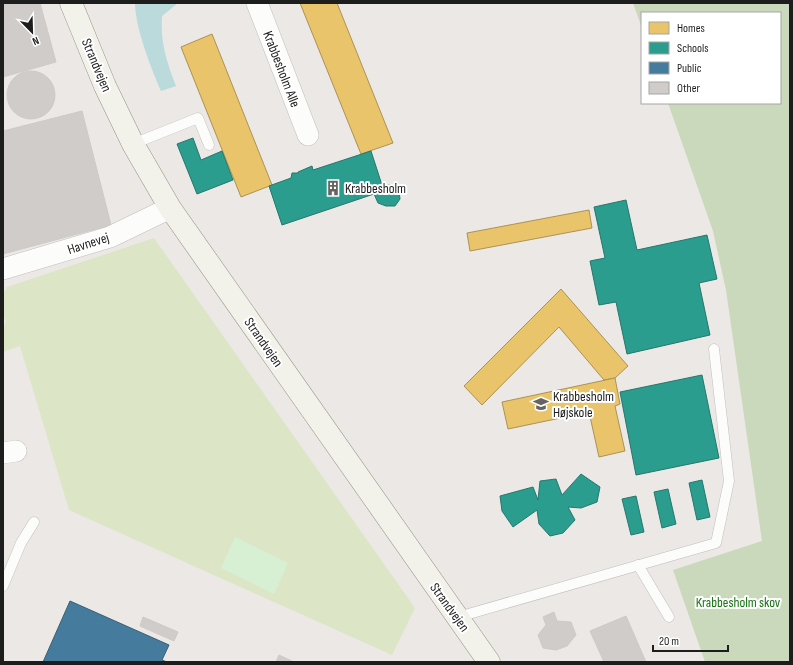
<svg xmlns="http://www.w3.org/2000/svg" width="793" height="665" viewBox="0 0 793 665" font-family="'Sofia Sans Condensed',sans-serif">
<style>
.grass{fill:#dce6c6}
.forest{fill:#cad8bc}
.park{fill:#d7efd2}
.water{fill:#bbdadc}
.homes{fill:#e9c46a;stroke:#ac9253}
.schools{fill:#2a9d8f;stroke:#26776d}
.public{fill:#457b9d;stroke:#395f77}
.building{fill:#d0ccca;stroke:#cecac7}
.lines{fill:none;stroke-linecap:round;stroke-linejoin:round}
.lane-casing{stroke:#c1bfbe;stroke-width:11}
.street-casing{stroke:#c1bfbe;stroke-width:22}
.secondary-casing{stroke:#94927f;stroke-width:23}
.lane{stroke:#fcfcfb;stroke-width:10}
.street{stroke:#fcfcfb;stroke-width:21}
.secondary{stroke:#f2f1ea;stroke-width:22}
.labels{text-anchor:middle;stroke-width:4;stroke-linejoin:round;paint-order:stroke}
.street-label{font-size:14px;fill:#1d1d1d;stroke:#fff}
.poi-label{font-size:14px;fill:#1d1d1d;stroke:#fff;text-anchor:start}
.park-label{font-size:14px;fill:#197213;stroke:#fff}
</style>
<rect width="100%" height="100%" fill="#ebe8e5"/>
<path class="grass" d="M 154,238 L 415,608 L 392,655 L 69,510 L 20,346 L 3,352 L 3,329 L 6,322 C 1,312 0,296 7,287 Z"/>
<path class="forest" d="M 633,3 L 790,3 L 790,662 L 705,662 L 673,570 L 762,541 L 726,290 L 713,231 L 668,103 L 780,103 L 780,13 L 642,13 L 642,28 Z"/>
<path class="park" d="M 235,537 L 288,563 L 274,594 L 221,568 Z"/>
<path class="water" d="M 135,3 L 178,3 L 162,16 C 160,42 167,63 176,86 L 161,91 C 151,68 135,27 135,3 Z"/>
<g class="homes">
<path d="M 300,3 L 337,3 L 393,143 L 361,154 Z"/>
<path d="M 212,34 L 272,185 L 241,197 L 181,47 Z"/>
<path d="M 589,210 L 592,228 L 470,251 L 467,233 Z"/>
<path d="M 561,289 L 628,366 L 615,378 L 604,380 L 559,327 L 482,405 L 464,386 Z"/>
<path d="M 615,378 L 620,404 L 615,406 L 625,451 L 599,457 L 589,412 L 508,429 L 502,402 Z"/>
</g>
<g class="schools">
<path d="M 193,138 L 201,160 L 222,151 L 233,180 L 197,194 L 177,144 Z"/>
<path d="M 371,151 L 382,185 L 393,185 L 399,191 L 400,199 L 395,206 L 386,206 L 378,203 L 374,194 L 282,225 L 269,186 L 291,178 L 292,173 L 298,173 L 298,172 L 312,166 L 313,170 Z"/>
<path d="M 626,200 L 637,250 L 707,235 L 717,279 L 699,283 L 710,335 L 627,354 L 616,302 L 599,305 L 590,261 L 605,258 L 594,207 Z"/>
<path d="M 702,375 L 719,458 L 636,475 L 620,392 Z"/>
<path d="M 581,474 L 600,487 L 597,502 L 581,508 L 568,507 L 575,520 L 563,533 L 550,536 L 539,524 L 537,510 L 513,527 L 502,511 L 500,496 L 533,487 L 538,500 L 540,481 L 556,479 L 562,495 Z"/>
<path d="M 702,480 L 710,517 L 697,520 L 689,483 Z"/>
<path d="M 668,489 L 676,524 L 662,528 L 654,492 Z"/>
<path d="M 636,496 L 644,532 L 631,535 L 622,499 Z"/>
</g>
<path class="public" d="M 70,601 L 169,645 L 162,660 L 167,662 L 43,662 Z"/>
<g class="building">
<path d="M 3,3 L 40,3 L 56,62 L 3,77 Z"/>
<circle cx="31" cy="95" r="24"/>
<path d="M 82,111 L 111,225 L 3,254 L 3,131 Z"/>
<path d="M 554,612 L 557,621 L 571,622 L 576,635 L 567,646 L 556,650 L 543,648 L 538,635 L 546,625 L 543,617 Z"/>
<path d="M 626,616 L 646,662 L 604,662 L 590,631 Z"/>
<path d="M 143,617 L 178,632 L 174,641 L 140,626 Z"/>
<path d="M 279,655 L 294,662 L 276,662 Z"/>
</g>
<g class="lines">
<g class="lane-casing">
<g id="lane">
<path d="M 133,144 L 198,118 L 209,145"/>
<path d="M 638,565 L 669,617"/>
<path d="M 3,586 L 21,543 L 34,522"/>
<path d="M 458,617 L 716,543 L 729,481 L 714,349"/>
</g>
</g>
<g class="street-casing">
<g id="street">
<path d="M 257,3 L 308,135"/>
<path d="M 3,269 L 110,237 L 170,208"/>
<path d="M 3,453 L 16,451"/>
</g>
</g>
<g class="secondary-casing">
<path id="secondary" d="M 71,3 L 105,86 L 133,144 L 170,208 L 489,662"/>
</g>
<use href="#lane" class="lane"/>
<use href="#street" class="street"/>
<use href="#secondary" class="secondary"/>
</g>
<defs>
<g id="building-bare" transform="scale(1.2)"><path d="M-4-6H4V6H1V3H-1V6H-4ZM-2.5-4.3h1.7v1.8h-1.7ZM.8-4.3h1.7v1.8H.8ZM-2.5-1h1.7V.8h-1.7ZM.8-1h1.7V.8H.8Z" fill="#656463" stroke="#fff" stroke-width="2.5" paint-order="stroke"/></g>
<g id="university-bare" transform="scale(1.2)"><path d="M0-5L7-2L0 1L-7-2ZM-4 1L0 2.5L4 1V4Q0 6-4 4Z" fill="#656463" stroke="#fff" stroke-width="2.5" paint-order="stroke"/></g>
</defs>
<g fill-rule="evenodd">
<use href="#building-bare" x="333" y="188"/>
<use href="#university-bare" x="541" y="404"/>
</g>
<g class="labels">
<g class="street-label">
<text transform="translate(97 65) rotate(67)" y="5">Strandvejen</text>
<text transform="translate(282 69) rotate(69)" y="5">Krabbesholm Alle</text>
<text transform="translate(88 243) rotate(-18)" y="5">Havnevej</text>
<text transform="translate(264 342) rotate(55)" y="5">Strandvejen</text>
<text transform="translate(450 607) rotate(54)" y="5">Strandvejen</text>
</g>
<g class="poi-label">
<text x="345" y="193">Krabbesholm</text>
<text x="553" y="401">Krabbesholm<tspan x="553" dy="16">Højskole</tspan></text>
</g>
<g class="park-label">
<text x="738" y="607">Krabbesholm skov</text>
</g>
</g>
<rect width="793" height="665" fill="none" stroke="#1d1d1d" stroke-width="8"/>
<rect x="641" y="12" width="140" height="92" fill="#ffffff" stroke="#a5a5a5"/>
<rect x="649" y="22" width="20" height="12" fill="#e9c46a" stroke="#a5a5a5"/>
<text x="677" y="32" font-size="12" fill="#1d1d1d">Homes</text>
<rect x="649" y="42" width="20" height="12" fill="#2a9d8f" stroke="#a5a5a5"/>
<text x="677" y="52" font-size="12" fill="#1d1d1d">Schools</text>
<rect x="649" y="62" width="20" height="12" fill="#457b9d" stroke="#a5a5a5"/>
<text x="677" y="72" font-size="12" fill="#1d1d1d">Public</text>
<rect x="649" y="82" width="20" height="12" fill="#d0ccca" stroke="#a5a5a5"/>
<text x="677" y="92" font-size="12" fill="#1d1d1d">Other</text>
<g transform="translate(32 32) rotate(157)" stroke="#ffffff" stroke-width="3" paint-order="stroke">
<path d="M0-3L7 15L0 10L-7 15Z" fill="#1d1d1d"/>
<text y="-6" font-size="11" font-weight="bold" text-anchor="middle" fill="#1d1d1d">N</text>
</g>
<path d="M653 645v6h75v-6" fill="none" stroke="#1d1d1d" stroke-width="2"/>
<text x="659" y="645" font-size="12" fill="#1d1d1d" stroke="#ffffff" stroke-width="3" paint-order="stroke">20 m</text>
</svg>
